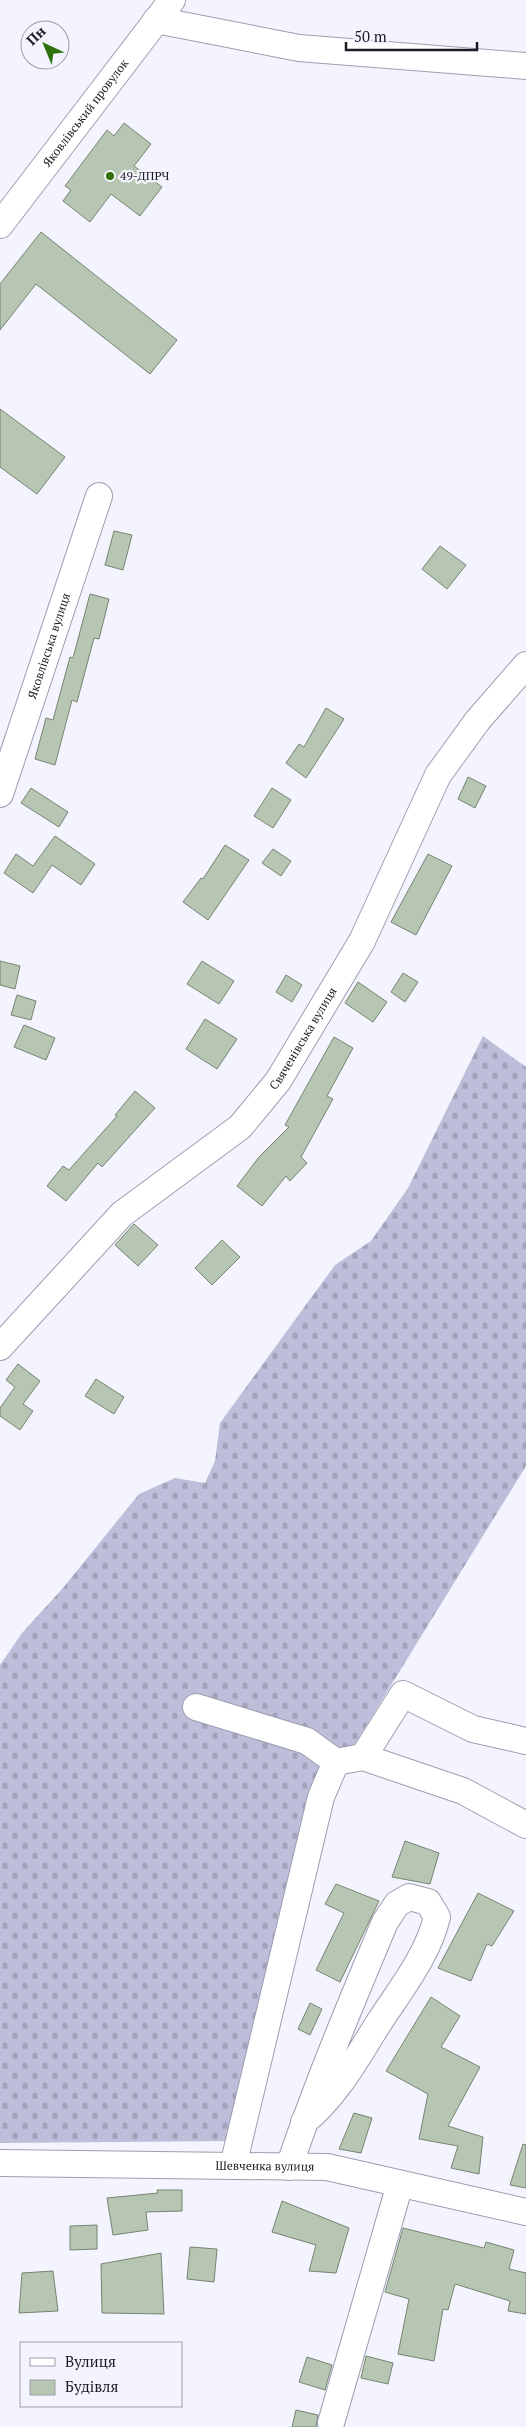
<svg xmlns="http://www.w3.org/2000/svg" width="526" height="2427" viewBox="0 0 526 2427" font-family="'PT Serif',serif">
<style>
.cemetery{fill:url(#cemetery-stones)}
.building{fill:#b7c5b3;stroke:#778473}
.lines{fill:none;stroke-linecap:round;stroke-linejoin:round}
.minor-casing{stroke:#9d9eb2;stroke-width:28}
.minor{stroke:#fff;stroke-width:26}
.poi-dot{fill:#307109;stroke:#f3f4fd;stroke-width:2}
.labels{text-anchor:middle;stroke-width:4.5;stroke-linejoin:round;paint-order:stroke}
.street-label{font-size:12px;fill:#1b1b23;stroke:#f3f4fd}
.poi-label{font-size:12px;fill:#1b1b23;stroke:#f3f4fd;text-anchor:start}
</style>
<defs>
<pattern id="cemetery-stones" width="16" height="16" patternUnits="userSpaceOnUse" patternTransform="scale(1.25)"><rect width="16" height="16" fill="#bdbed9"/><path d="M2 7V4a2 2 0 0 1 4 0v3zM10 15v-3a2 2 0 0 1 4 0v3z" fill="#a2a3ba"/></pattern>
</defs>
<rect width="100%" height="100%" fill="#f3f4fd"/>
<path class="cemetery" d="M 483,1036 L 526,1067 L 526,1466 L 353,1747 L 325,1755 L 232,2141 L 0,2143 L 0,1665 L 22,1633 L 63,1588 L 139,1494 L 175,1478 L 205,1483 L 215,1461 L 220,1423 L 335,1265 L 371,1241 L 408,1188 Z"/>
<g class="building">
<path d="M 124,123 L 151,144 L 134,166 L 162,187 L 140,216 L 111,194 L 90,222 L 63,201 L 71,190 L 65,186 L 107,130 L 114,136 Z"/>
<path d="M 41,232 L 177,340 L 150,374 L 36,284 L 0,330 L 0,284 Z"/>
<path d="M 0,409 L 65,457 L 37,494 L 0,467 Z"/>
<path d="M 114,531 L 132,535 L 123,570 L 105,565 Z"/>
<path d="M 440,546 L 466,565 L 447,589 L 422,569 Z"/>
<path d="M 90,594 L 109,599 L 99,639 L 94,638 L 77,702 L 72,700 L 55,765 L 35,759 L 46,718 L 53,720 L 70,657 L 73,658 Z"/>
<path d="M 326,708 L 344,719 L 306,778 L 286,763 L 299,744 L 304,747 Z"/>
<path d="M 468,777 L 486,786 L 475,808 L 458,799 Z"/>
<path d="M 31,788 L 68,812 L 59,827 L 21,803 Z"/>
<path d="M 272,788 L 291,800 L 273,828 L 254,816 Z"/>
<path d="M 55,836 L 95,864 L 81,885 L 52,865 L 33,893 L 4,873 L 16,854 L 33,866 Z"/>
<path d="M 225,845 L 249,860 L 208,920 L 183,902 L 201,878 L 203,879 Z"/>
<path d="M 273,849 L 291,861 L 281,876 L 262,863 Z"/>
<path d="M 428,854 L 452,866 L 416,935 L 391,922 Z"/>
<path d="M 0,961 L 20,966 L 15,989 L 0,985 Z"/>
<path d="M 202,961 L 234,981 L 219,1004 L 187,984 Z"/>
<path d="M 403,973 L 418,982 L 405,1002 L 391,992 Z"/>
<path d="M 286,975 L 302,985 L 292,1002 L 276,992 Z"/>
<path d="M 358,982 L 387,1002 L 373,1022 L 345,1003 Z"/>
<path d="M 17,995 L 36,1001 L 31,1020 L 11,1015 Z"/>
<path d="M 205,1019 L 237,1039 L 217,1069 L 186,1049 Z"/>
<path d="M 24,1025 L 55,1038 L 46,1060 L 14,1047 Z"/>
<path d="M 334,1037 L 353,1048 L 327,1096 L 333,1099 L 301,1157 L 307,1163 L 290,1181 L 286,1176 L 262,1206 L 237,1186 L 259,1157 L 289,1127 L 285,1125 Z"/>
<path d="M 135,1091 L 155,1108 L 102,1167 L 98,1163 L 66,1201 L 47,1186 L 63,1166 L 69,1170 L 117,1116 L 115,1115 Z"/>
<path d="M 134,1224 L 158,1245 L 138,1266 L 115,1245 Z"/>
<path d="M 222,1240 L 240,1257 L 212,1285 L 195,1268 Z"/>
<path d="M 18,1364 L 40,1381 L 23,1404 L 33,1411 L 20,1430 L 0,1416 L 0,1408 L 15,1387 L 6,1380 Z"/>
<path d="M 96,1379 L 124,1397 L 114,1414 L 85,1396 Z"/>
<path d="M 405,1841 L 439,1853 L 430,1884 L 392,1877 Z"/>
<path d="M 336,1884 L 379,1901 L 340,1982 L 316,1970 L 344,1913 L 325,1904 Z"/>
<path d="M 478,1893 L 514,1911 L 492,1946 L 487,1944 L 471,1981 L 438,1968 Z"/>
<path d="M 431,1997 L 460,2016 L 441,2047 L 480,2067 L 448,2126 L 483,2137 L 479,2174 L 451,2168 L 458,2146 L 419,2139 L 428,2094 L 386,2071 Z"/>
<path d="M 310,2003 L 322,2009 L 310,2035 L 298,2029 Z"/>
<path d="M 354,2113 L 372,2118 L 361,2153 L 339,2149 Z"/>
<path d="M 523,2144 L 526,2145 L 526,2188 L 510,2185 Z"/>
<path d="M 157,2190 L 182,2190 L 182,2211 L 146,2212 L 148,2230 L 113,2235 L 107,2198 L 158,2193 Z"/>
<path d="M 282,2201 L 349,2228 L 336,2273 L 309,2271 L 316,2245 L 272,2232 Z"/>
<path d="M 97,2225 L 97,2249 L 70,2250 L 70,2226 Z"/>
<path d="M 403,2228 L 484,2248 L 486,2242 L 514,2250 L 509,2269 L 526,2273 L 526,2314 L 508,2311 L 510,2301 L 455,2284 L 448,2310 L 443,2309 L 434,2361 L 398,2354 L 409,2299 L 385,2292 Z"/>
<path d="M 190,2247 L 217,2249 L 214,2282 L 187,2279 Z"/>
<path d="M 161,2253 L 164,2314 L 102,2313 L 101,2264 Z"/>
<path d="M 53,2271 L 58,2311 L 19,2313 L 22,2273 Z"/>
<path d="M 366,2356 L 393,2363 L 388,2384 L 361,2378 Z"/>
<path d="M 307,2357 L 332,2365 L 325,2390 L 299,2382 Z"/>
<path d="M 296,2410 L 318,2415 L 316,2427 L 292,2427 Z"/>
</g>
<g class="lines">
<g class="minor-casing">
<g id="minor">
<path d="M 156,20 L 299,48 L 526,66"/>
<path id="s1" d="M 0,225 L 172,0"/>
<path id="s2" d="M 0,794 L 99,496"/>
<path id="s3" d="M 0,1347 L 122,1214 L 240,1127 L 278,1081 L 362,941 L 438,775 L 478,720 L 526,665"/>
<path d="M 196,1707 L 307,1741 L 336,1762"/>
<path d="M 363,1757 L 403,1694 L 473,1729 L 526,1741"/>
<path id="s4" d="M 0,2163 L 327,2167 L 526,2212"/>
<path d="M 233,2166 L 321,1797 L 336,1762 L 363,1757 L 463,1791 L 526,1825"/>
<path d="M 289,2167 C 317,2084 351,2003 385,1922 L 397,1904 L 409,1897 L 428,1902 L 437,1917 C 428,1955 401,1989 380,2021 C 357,2057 338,2094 304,2122"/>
<path d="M 331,2423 L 400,2184"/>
</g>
</g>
<use href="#minor" class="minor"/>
</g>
<circle class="poi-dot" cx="110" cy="176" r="5"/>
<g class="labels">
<g class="street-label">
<text dy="4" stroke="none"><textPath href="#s1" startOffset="141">Яковлівський провулок</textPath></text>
<text dy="4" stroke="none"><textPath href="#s2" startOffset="156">Яковлівська вулиця</textPath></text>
<text dy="4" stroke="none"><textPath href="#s3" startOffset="436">Свяченівська вулиця</textPath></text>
<text dy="4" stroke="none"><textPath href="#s4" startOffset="265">Шевченка вулиця</textPath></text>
</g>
<g class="poi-label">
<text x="120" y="180">49-ДПРЧ</text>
</g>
</g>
<rect x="20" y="2342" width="162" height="65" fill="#f3f4fd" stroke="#9d9da6"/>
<rect x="30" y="2358" width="25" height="8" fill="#ffffff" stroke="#9d9da6"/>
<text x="65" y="2367" font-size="15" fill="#1b1b23">Вулиця</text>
<rect x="30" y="2380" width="25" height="15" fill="#b7c5b3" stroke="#9d9da6"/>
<text x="65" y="2392" font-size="15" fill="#1b1b23">Будівля</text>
<g transform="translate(45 45) rotate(316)"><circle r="24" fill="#f3f4fd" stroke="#9d9da6"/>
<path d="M0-4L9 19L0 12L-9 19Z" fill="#307109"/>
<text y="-8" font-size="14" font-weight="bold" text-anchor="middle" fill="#1b1b23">Пн</text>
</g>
<path d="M346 42v8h131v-8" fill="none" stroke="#1b1b23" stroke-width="2.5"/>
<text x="354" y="42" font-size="15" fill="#1b1b23" stroke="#f3f4fd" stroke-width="4" paint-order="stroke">50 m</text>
</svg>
